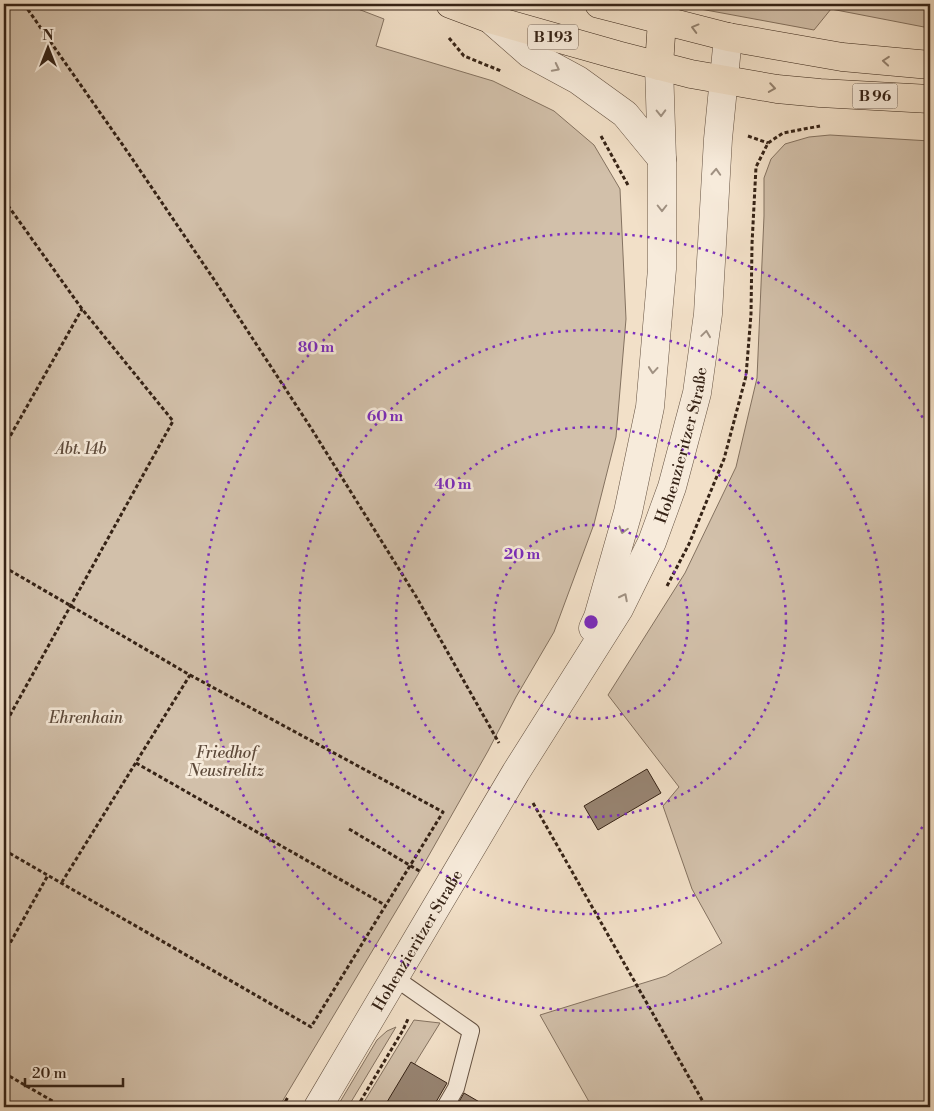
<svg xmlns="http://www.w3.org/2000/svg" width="934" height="1111" viewBox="0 0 934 1111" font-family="'Libre Bodoni',serif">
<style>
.green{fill:#d2c0aa;stroke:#847260}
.building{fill:#988573;stroke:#362316}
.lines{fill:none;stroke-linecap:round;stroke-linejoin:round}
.service-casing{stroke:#655242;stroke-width:18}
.minor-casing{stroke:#655242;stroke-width:29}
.primary-casing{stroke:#362316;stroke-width:29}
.path{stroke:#362316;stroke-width:3;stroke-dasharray:4 2.5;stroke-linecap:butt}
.service{stroke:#f7ebdb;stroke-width:16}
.minor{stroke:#f7ebdb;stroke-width:28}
.primary{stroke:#f2e0c8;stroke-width:28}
.oneway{stroke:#94826f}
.oneway2{stroke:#a09182}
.ring{fill:none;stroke:#7b2cbf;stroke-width:2.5;stroke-dasharray:2.5 5}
.labels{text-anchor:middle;stroke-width:5;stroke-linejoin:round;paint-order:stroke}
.shield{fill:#f7ebdb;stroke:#705f51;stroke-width:1}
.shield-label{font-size:15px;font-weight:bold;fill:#362316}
.street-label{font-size:16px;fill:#362316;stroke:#f7ebdb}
.park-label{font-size:16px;font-style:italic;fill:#5d4a3b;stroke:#f7ebdb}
.centre{fill:#7b2cbf;stroke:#f7ebdb;stroke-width:2.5}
.ring-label{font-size:15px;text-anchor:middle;font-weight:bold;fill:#7b2cbf;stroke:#f7ebdb;stroke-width:5;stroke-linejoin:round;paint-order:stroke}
</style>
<rect width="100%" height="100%" fill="#f2e0c8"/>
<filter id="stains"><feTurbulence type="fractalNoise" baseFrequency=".004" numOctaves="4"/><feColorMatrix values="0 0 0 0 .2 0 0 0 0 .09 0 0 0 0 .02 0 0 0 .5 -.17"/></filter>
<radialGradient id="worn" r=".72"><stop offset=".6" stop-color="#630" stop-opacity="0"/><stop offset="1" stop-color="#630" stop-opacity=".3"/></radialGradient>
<g class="green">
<path d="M 4,4 L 345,4 L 384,19 L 376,46 L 493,81 L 554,111 L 594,145 L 620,189 L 626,319 L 616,437 L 594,524 L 554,632 L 516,697 L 488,751 L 420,871 L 279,1107 L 4,1107 Z"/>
<path d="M 693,4 L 930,4 L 930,27 L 924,27 L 831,9 L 814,30 L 695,8 Z"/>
<path d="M 830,135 L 930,141 L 930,1107 L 592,1107 L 540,1015 L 666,976 L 722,943 L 692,889 L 663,806 L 679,787 L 608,695 L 685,573 L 736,467 L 757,378 L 764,216 L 764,178 L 771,159 L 785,144 L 809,137 Z"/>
<path d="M 414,1020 L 440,1023 L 388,1107 L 361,1107 Z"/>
<path d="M 396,1027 L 348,1107 L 337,1107 L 377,1040 L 387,1031 Z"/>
</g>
<g class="building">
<path d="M 647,769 L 661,793 L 598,830 L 584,806 Z"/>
<path d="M 411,1062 L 447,1083 L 436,1102 L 435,1107 L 384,1107 Z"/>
<path d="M 464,1093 L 488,1107 L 456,1107 Z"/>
</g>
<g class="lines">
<g class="service-casing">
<path id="service" d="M 395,978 L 471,1031 L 456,1088 L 445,1107"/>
</g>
<g class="minor-casing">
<g id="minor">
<path d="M 490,19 L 530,54 L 578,80 L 625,114 L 662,159"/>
<path d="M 593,628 L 598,617 L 628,512 L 650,407 L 662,269 L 662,159 L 659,66"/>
<path id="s1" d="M 318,1107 L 516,772 L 619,609 L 652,542 L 672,487 L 697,393 L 708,314 L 718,139 L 728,37"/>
</g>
</g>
<g class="primary-casing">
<g id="primary">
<path d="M 450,4 L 490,19 L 617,55 L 691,74 L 777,89 L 820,93 L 930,99"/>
<path d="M 599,4 L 728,37 L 842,57 L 930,65"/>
<path d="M 659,66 L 662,20 L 666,4"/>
</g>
</g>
<g class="path">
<path d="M 24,4 L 129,154 L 215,281 L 311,428 L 417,598 L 499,743"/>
<path d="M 449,38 L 464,56 L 501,71"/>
<path d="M 601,136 L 629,187"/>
<path d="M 748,136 L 768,143"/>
<path d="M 4,200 L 82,309 L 173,421 L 4,726"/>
<path d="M 4,447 L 82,309"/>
<path d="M 4,567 L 190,675 L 62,882"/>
<path d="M 667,586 L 689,544 L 724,459 L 746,376 L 751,314 L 752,244 L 756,167 L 768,143 L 783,133 L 820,126"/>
<path d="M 136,763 L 385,905"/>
<path d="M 533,803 L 706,1107"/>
<path d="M 349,829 L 421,872"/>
<path d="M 4,850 L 311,1027 L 443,812 L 190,675"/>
<path d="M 4,954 L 48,875"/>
<path d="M 4,1073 L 63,1107"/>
<path d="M 282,1107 L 288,1097"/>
<path d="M 357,1107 L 403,1030 L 408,1019"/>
</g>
<use href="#service" class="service"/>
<use href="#minor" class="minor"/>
<use href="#primary" class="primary"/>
</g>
<defs><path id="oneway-chevron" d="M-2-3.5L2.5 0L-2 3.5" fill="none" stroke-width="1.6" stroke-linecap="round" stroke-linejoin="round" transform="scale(1.25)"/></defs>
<g class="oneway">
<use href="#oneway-chevron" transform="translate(695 28) rotate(-165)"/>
<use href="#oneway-chevron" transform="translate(886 61) rotate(-175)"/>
<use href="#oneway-chevron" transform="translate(772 88) rotate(9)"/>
</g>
<g class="oneway2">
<use href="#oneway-chevron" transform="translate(556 68) rotate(27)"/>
<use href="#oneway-chevron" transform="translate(661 113) rotate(89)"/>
<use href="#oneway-chevron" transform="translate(716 172) rotate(-87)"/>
<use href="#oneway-chevron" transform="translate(662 208) rotate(90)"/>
<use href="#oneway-chevron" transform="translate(706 334) rotate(-82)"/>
<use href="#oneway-chevron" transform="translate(653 370) rotate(95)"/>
<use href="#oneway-chevron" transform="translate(623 530) rotate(106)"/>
<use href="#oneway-chevron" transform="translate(624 597) rotate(-63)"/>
</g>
<g class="ring">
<circle cx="591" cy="622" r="97"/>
<circle cx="591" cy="622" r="195"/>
<circle cx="591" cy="622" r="292"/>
<path d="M930 814A389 389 0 1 1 930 430"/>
</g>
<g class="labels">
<g class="shield">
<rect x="528" y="24.5" width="50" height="25" rx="4"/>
<rect x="852.5" y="83.5" width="45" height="25" rx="4"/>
</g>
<g class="shield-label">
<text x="553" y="42">B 193</text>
<text x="875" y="101">B 96</text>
</g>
<g class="street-label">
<text dy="6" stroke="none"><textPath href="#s1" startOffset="758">Hohenzieritzer Straße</textPath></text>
<text dy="6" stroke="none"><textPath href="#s1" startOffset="194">Hohenzieritzer Straße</textPath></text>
</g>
<g class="park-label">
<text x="81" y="454">Abt. 14b</text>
<text x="86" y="723">Ehrenhain</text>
<text x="226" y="758">Friedhof<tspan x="226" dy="18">Neustrelitz</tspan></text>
</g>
</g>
<circle cx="591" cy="622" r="8" class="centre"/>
<g class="ring-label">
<text x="316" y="352">80 m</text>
<text x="385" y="421">60 m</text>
<text x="453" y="489">40 m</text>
<text x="522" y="559">20 m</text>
</g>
<rect width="934" height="1111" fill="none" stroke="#f2e0c8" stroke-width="20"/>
<rect x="5" y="5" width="924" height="1101" fill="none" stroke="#362316" stroke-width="2.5"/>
<rect x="10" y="10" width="914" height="1091" fill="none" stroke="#362316"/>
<g transform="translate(48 48)" stroke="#f7ebdb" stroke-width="4" paint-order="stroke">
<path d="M0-4L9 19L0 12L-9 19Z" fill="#362316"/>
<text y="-8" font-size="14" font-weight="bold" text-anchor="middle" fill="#362316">N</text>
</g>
<path d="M25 1078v8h98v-8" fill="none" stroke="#362316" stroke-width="2.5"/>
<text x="32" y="1078" font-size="15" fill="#362316" stroke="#f7ebdb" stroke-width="4" paint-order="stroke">20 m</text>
<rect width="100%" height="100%" filter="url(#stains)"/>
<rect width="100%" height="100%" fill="url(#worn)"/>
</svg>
